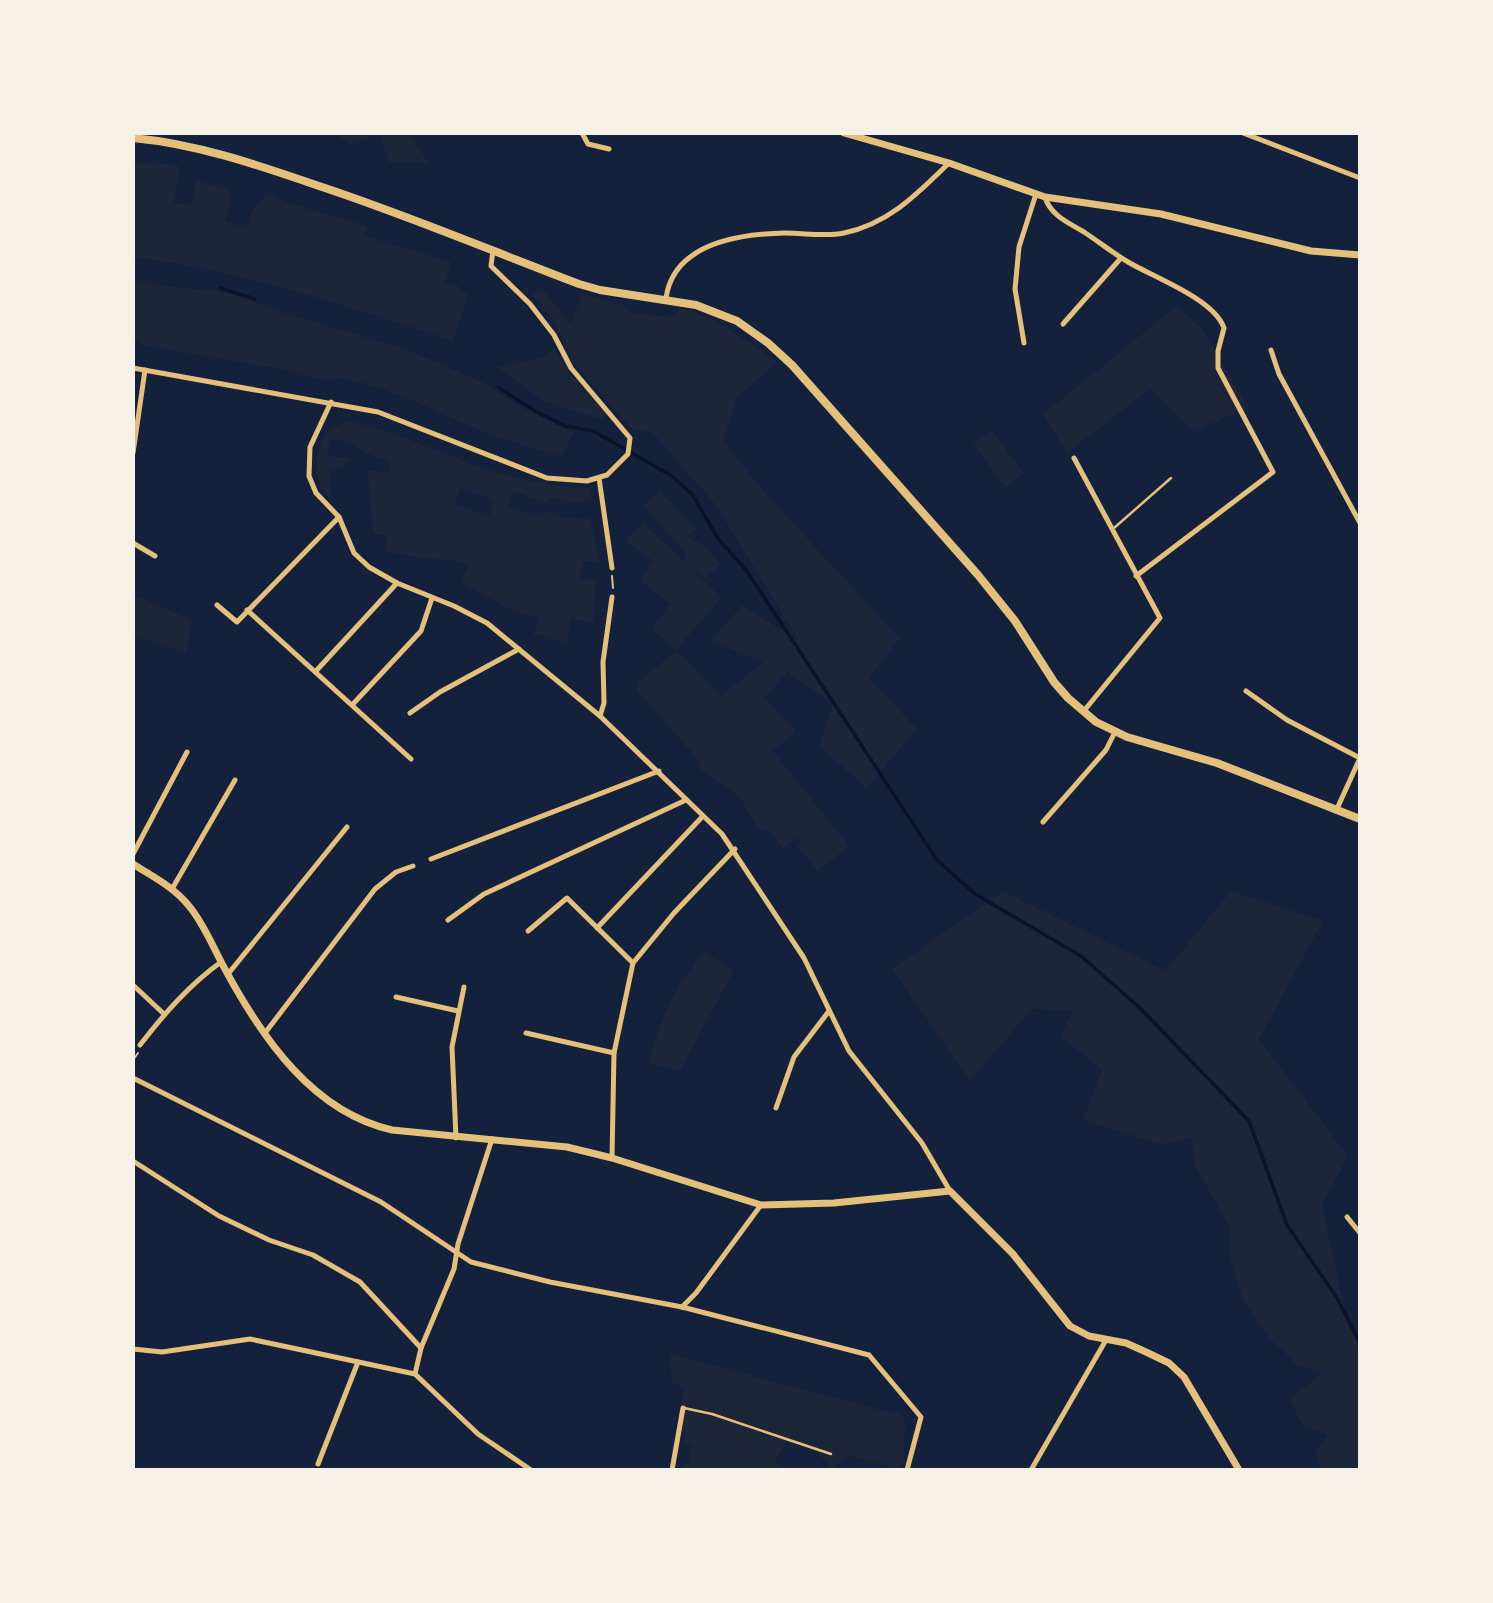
<svg xmlns="http://www.w3.org/2000/svg" width="1493" height="1603" viewBox="0 0 1493 1603" font-family="Karla,sans-serif">
<style>
.green{fill:#1d2539;fill-rule:evenodd}
.lines{fill:none;stroke-linecap:round;stroke-linejoin:round}
.stream{stroke:#0b132b;stroke-width:3.5}
.path{stroke:#e5c07b;stroke-width:2}
.service{stroke:#e5c07b;stroke-width:2.5}
.minor{stroke:#e5c07b;stroke-width:5}
.tertiary{stroke:#e5c07b;stroke-width:7}
.secondary{stroke:#e5c07b;stroke-width:8}
</style>
<rect width="100%" height="100%" fill="#14213d"/>
<g class="green">
<path d="M 336,133 L 408,133 L 429,163 L 389,162 L 380,134 L 349,144 Z"/>
<path d="M 141,163 L 175,164 L 180,168 L 174,203 L 192,205 L 196,181 L 229,189 L 231,202 L 225,221 L 246,228 L 253,209 L 267,193 L 289,203 L 366,226 L 365,236 L 451,262 L 445,282 L 458,286 L 468,295 L 453,341 C 348,306 243,271 133,257 L 133,166 Z"/>
<path d="M 133,279 L 157,285 L 228,292 L 275,310 L 408,350 L 482,382 L 519,406 L 574,433 L 561,457 C 535,448 509,442 484,432 C 456,421 353,368 329,381 L 287,370 L 142,345 L 133,339 Z"/>
<path d="M 543,290 L 570,323 L 582,295 L 622,304 L 632,314 L 675,317 L 680,308 L 715,320 L 778,362 L 737,397 L 723,441 L 769,497 L 900,639 L 869,678 L 917,729 L 867,789 L 819,746 L 833,704 L 788,672 L 764,698 L 796,731 L 773,751 L 849,846 L 818,871 L 797,846 L 802,841 L 797,836 L 783,849 L 767,828 L 761,831 C 750,819 748,805 735,794 C 724,783 710,779 699,768 L 700,762 L 637,690 L 638,682 L 676,651 L 652,628 L 670,604 L 640,580 L 653,561 L 625,541 L 643,523 L 722,597 L 676,650 L 721,696 L 763,662 L 711,641 L 742,605 L 799,641 L 716,505 L 652,432 L 633,430 L 576,366 L 554,322 L 532,293 Z"/>
<path d="M 1177,306 L 1202,329 L 1248,407 L 1194,432 L 1150,389 L 1067,453 L 1043,414 Z"/>
<path d="M 555,349 L 569,373 L 607,415 L 602,419 L 544,402 L 498,367 L 546,356 Z"/>
<path d="M 346,421 C 393,430 435,451 480,467 C 516,480 552,486 591,489 L 591,500 L 569,503 L 552,497 L 546,503 L 513,491 L 508,506 L 540,517 L 546,511 L 564,518 L 590,519 L 600,562 L 584,561 L 579,579 L 596,580 L 593,622 L 570,619 L 568,644 L 543,635 L 533,636 L 539,619 L 512,610 L 461,583 L 469,564 C 440,557 413,560 385,550 L 387,536 L 373,534 L 368,470 L 389,473 L 391,461 C 361,456 360,442 330,439 L 328,456 L 350,458 L 344,467 L 329,470 L 332,501 C 310,480 315,461 324,434 ZM 461,488 L 494,500 L 489,516 L 455,504 Z"/>
<path d="M 991,430 L 1024,473 L 1006,488 L 973,444 Z"/>
<path d="M 660,491 L 696,529 L 688,536 L 695,543 L 699,541 L 721,565 L 704,578 L 685,561 L 684,550 L 643,505 Z"/>
<path d="M 133,595 L 192,620 L 186,654 L 133,634 Z"/>
<path d="M 1003,891 L 1165,971 L 1231,891 L 1323,921 L 1259,1039 L 1348,1156 L 1322,1205 L 1348,1324 L 1360,1351 L 1360,1470 L 1322,1470 L 1315,1453 L 1328,1435 L 1302,1425 L 1290,1398 L 1323,1373 L 1297,1365 L 1268,1337 L 1243,1300 L 1230,1258 L 1230,1228 L 1195,1165 L 1192,1137 L 1163,1145 L 1083,1120 L 1102,1070 L 1060,1036 L 1074,1010 L 1032,1009 L 970,1081 L 892,969 Z"/>
<path d="M 704,952 L 734,970 L 680,1071 L 649,1064 C 660,1017 674,989 704,952 Z"/>
<path d="M 670,1354 L 896,1414 L 899,1412 L 905,1419 L 904,1460 L 899,1470 L 849,1455 L 832,1469 L 817,1452 L 786,1442 L 775,1462 L 790,1470 L 677,1470 L 689,1461 L 691,1447 L 683,1441 L 685,1433 L 676,1430 L 684,1388 L 672,1383 Z"/>
</g>
<g class="lines">
<g class="stream">
<path d="M 220,288 L 255,299"/>
<path d="M 498,387 L 535,411 L 565,426 L 593,431 L 672,476 L 692,494 L 719,540 L 746,570 L 937,860 L 975,894 L 1081,956 L 1140,1008 L 1249,1121 L 1287,1225 L 1337,1298 L 1360,1343"/>
</g>
<g class="path">
<path d="M 612,576 L 613,588"/>
<path d="M 133,1060 L 138,1053"/>
</g>
<g class="service">
<path d="M 1114,528 L 1171,478"/>
<path d="M 684,1408 L 712,1414 L 831,1454"/>
</g>
<g class="minor">
<path d="M 582,133 L 588,144 L 609,149"/>
<path d="M 1243,133 L 1360,178"/>
<path d="M 1045,197 C 1050,215 1069,223 1084,232 C 1099,242 1113,253 1128,262 C 1155,278 1214,299 1224,328 L 1218,351 L 1218,368 L 1273,472 L 1136,576"/>
<path d="M 666,298 C 674,243 739,234 785,233 C 805,233 825,237 844,233 C 889,224 918,193 949,163"/>
<path d="M 1063,324 L 1121,258"/>
<path d="M 1024,343 L 1015,289 L 1019,247 L 1036,194"/>
<path d="M 1271,350 L 1279,374 L 1360,523"/>
<path d="M 133,368 L 378,412 L 547,478 L 587,481 L 607,475 L 628,454 L 630,438 L 571,368 L 554,335 L 530,304 L 491,266 L 493,250"/>
<path d="M 331,402 L 310,447 L 309,476 L 316,493 L 339,517 L 354,553 L 369,567 L 397,583 L 454,606 L 487,623 L 600,716 L 722,834 L 804,958 L 849,1051 L 922,1143 L 950,1191"/>
<path d="M 133,453 L 145,370"/>
<path d="M 1074,458 L 1160,618 L 1083,712"/>
<path d="M 599,478 L 612,568"/>
<path d="M 133,543 L 155,556"/>
<path d="M 217,605 L 237,622 L 339,517"/>
<path d="M 247,610 L 411,759"/>
<path d="M 316,671 L 397,583"/>
<path d="M 1246,691 L 1287,720 L 1360,758"/>
<path d="M 353,704 L 421,631 L 432,598"/>
<path d="M 410,713 L 440,692 L 519,649"/>
<path d="M 600,716 L 604,703 L 603,662 L 612,597"/>
<path d="M 1336,811 L 1360,758"/>
<path d="M 1043,822 L 1106,750 L 1115,732"/>
<path d="M 133,854 L 187,752"/>
<path d="M 431,859 L 659,771"/>
<path d="M 172,889 L 235,780"/>
<path d="M 448,920 L 484,894 L 686,800"/>
<path d="M 597,928 L 703,816"/>
<path d="M 528,931 L 567,898 L 633,963"/>
<path d="M 228,974 L 347,827"/>
<path d="M 133,985 L 164,1014"/>
<path d="M 396,997 L 458,1011"/>
<path d="M 265,1033 L 375,889 L 396,872 L 413,866"/>
<path d="M 526,1033 L 614,1053"/>
<path d="M 140,1045 C 164,1014 189,985 221,962"/>
<path d="M 133,1078 L 381,1202 L 471,1262 L 550,1282 L 682,1307 L 869,1355 L 921,1417 L 907,1470"/>
<path d="M 776,1108 L 794,1057 L 829,1011"/>
<path d="M 456,1138 L 452,1047 L 464,987"/>
<path d="M 612,1158 L 614,1053 L 633,963 L 674,913 L 735,849"/>
<path d="M 133,1161 L 219,1216 L 269,1240 L 313,1255 L 360,1282 L 421,1348"/>
<path d="M 1347,1217 L 1360,1233"/>
<path d="M 682,1307 L 696,1293 L 761,1205"/>
<path d="M 133,1349 L 162,1352 L 250,1339 L 415,1374 L 478,1434 L 531,1470"/>
<path d="M 415,1374 L 421,1348 L 454,1269 L 458,1244 L 492,1139"/>
<path d="M 318,1464 L 358,1362"/>
<path d="M 672,1470 L 683,1408"/>
<path d="M 1031,1470 L 1106,1340"/>
</g>
<g class="tertiary">
<path d="M 844,133 L 949,163 L 1045,197 L 1161,214 L 1311,251 L 1360,255"/>
<path d="M 133,864 C 153,877 174,887 189,906 C 205,925 214,950 226,971 C 263,1039 313,1112 392,1130 L 567,1147 L 612,1158 L 761,1205 L 834,1203 L 950,1191 L 1013,1254 L 1070,1326 L 1089,1336 L 1126,1343 L 1146,1352 L 1169,1363 L 1184,1377 L 1239,1470"/>
</g>
<path class="secondary" d="M 133,138 C 198,144 258,165 319,186 C 407,215 492,251 579,284 L 600,290 L 696,305 L 737,321 L 768,343 L 792,365 L 978,575 L 1015,621 L 1054,682 L 1068,698 L 1096,722 L 1127,737 L 1217,763 L 1360,819"/>
</g>
<rect width="1493" height="1603" fill="none" stroke="#f6f1e7" stroke-width="270"/>
</svg>
